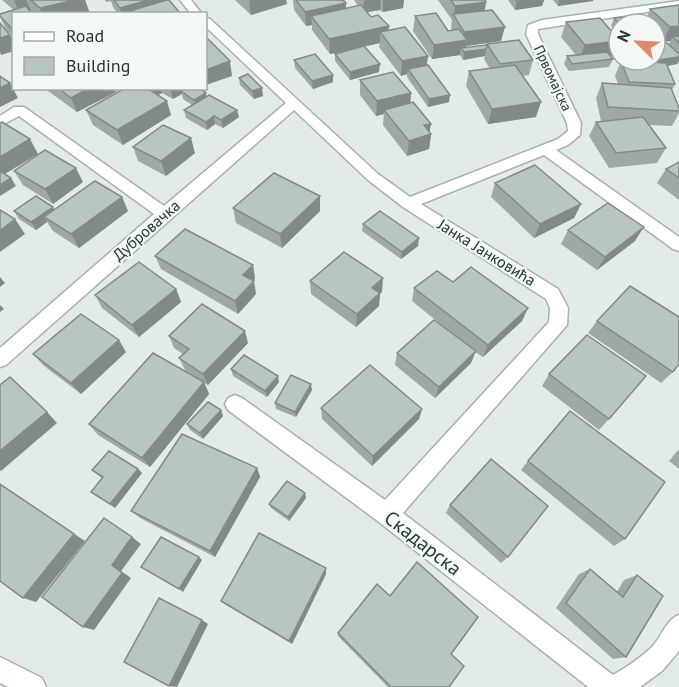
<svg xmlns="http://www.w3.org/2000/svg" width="679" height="687" viewBox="0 0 679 687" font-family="'PT Sans',sans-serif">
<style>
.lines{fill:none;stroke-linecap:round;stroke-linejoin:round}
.minor-casing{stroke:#a6b2ae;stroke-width:3}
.minor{fill:#fff;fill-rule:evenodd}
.wall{fill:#9ea9a5}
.shaded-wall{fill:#818a86}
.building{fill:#b8c5c0;stroke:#818a86;stroke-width:1.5}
.labels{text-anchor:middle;stroke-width:4.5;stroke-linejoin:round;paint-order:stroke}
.far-street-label{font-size:14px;fill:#253934;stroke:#f3f8f5}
.street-label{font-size:16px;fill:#253934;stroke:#f3f8f5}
.near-street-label{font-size:20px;fill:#253934;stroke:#f3f8f5}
</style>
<rect width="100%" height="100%" fill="#e3ebe7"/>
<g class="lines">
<g class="minor-casing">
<g id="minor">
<path d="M 180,0 L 191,0 L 202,14 L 191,14 Z"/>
<path d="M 679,1 L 679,7 L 538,29 L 538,34 L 581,123 L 580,135 L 568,145 L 556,150 L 679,237 L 679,251 L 673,249 L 544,155 L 421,204 L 558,289 L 568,308 L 567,325 L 403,513 L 613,675 C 627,667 640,658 652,647 C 662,636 666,620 679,615 L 679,651 L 662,671 L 640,687 L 588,687 L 379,522 L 228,410 L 225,404 L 228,398 L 235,395 L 242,398 L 385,500 L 549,322 L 550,308 L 546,299 L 403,207 L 368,180 L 294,110 L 6,365 L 0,367 L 0,348 L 154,214 L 19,116 L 0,126 L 0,116 L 14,107 L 24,107 L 164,206 L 286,103 L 206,27 L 206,18 L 210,19 L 378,174 L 410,197 L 558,139 L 568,131 L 567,123 L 526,34 L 528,25 L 542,20 Z"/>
<path d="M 0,657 L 42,678 L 46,687 L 8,687 L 0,683 Z"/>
</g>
</g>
<use href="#minor" class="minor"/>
</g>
<g class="wall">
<path d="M 2,0 L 85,0 L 90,14 L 14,14 L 14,38 L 6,29 L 0,17 L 0,14 L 14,10 Z"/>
<path d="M 105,0 L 169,0 L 181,14 L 118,14 L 113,7 L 111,1 L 106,2 Z"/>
<path d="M 235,0 L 286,0 L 287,4 L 251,15 Z"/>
<path d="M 293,0 L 343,0 L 346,3 L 346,8 L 358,6 L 354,0 L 404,0 L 403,8 L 383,12 L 380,10 L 366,12 L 371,17 L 389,26 L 388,31 L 428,56 L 426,65 L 449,102 L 428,107 L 407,77 L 407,74 L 401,76 L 379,47 L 380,43 L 330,54 L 312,30 L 312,25 L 306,26 L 294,10 Z"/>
<path d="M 438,0 L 485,0 L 486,2 L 485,11 L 501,41 L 466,46 L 465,48 L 487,46 L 487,44 L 533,60 L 529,75 L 522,76 L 536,117 L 488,124 L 466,86 L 469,71 L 490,69 L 484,59 L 485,56 L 463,60 L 460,55 L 432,59 L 413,31 L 415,16 L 448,31 L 452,30 L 451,29 L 452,20 Z"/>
<path d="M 508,0 L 544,0 L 542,6 L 515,10 Z"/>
<path d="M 553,0 L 593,0 L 593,1 L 558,6 Z"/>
<path d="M 679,5 L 679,61 L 677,64 L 668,66 L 675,84 L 672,90 L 679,108 L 679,113 L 672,126 L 649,125 L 666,148 L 657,163 L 609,168 L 589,136 L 596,122 L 601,121 L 596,98 L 602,83 L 618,84 L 615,76 L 621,61 L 640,62 L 638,60 L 655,60 L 669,44 L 670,41 L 662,42 L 656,36 L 655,39 L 655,24 L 619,24 L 619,35 L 611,26 L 614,18 L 646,20 L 650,9 Z"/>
<path d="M 566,22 L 619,40 L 619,43 L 614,55 L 610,56 L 613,59 L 609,67 L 569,71 L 564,64 L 567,56 L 576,55 L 561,37 Z"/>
<path d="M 335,54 L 379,72 L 350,80 L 335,61 Z"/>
<path d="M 294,60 L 333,82 L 313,89 L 295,68 Z"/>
<path d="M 239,78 L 263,96 L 254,99 L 240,85 Z"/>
<path d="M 360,80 L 411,93 L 410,103 L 431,134 L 429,149 L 407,156 L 383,125 L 384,114 L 376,116 L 360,95 Z"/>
<path d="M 44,88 L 114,88 L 116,92 L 77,112 Z"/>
<path d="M 123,88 L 199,88 L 206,93 L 206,96 L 239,117 L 223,128 L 215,124 L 207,130 L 186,118 L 184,110 L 192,105 L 183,99 L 182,94 L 173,99 L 162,93 L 158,95 L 171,115 L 123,145 L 93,125 L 86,110 L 124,89 Z"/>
<path d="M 133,147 L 195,153 L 166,176 L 138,161 Z"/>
<path d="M 679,162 L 679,200 L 657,183 L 666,169 Z"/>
<path d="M 14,171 L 83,182 L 53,204 L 23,185 Z"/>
<path d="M 495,183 L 581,204 L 574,218 L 534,238 L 491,197 Z"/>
<path d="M 122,197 L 128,211 L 79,248 L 53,231 L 47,222 L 36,230 L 19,219 L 14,211 L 54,210 Z"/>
<path d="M 233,208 L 320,211 L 282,248 L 236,223 Z"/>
<path d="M 363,224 L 418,246 L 401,259 L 362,231 Z"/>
<path d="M 568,230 L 635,241 L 597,270 L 561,244 Z"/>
<path d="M 155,256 L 253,265 L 255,279 L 253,281 L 256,294 L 238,314 L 161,269 Z"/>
<path d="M 310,281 L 382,292 L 380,293 L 379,306 L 356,327 L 311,294 Z"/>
<path d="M 453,282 L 528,308 L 522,321 L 483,357 L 475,352 L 471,363 L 435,398 L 395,365 L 397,353 L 460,340 L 412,301 L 414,288 Z"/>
<path d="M 176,289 L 181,302 L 139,337 L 102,308 L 95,295 Z"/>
<path d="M 597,321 L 673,372 L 661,383 L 588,333 Z"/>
<path d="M 169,336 L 248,343 L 208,385 L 204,383 L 209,394 L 150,467 L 98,435 L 89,424 L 202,381 L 185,370 L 179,358 L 183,354 L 174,348 Z"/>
<path d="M 126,352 L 81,394 L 44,366 L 33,354 Z"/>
<path d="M 231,369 L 279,382 L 267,397 L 233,376 Z"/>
<path d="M 549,374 L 609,419 L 599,430 L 542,386 Z"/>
<path d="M 312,390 L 296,417 L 276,409 L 275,403 Z"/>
<path d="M 321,408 L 422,409 L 419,419 L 372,466 L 322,419 Z"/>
<path d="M 221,410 L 223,416 L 203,439 L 190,430 L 187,424 Z"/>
<path d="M 679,449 L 679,469 L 669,461 Z"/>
<path d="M 528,461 L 625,539 L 614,546 L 521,470 Z"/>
<path d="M 257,468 L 260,477 L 215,557 L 140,518 L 131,511 Z"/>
<path d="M 138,469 L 142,473 L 115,508 L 91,492 L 102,478 L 92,470 Z"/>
<path d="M 305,493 L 306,498 L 289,521 L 271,508 L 269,504 Z"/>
<path d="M 450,505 L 508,557 L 501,563 L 446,513 Z"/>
<path d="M 590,569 L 617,592 L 624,580 L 637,575 L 626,657 L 613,659 L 556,608 L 579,574 Z"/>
<path d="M 326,574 L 292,644 L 226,605 L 221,601 Z"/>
<path d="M 338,633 L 451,654 L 449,687 L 388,687 L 338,636 Z"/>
</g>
<g class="shaded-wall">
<path d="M 16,0 L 26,0 L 31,11 L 25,14 L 20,14 L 14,1 Z"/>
<path d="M 75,0 L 85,0 L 90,14 L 42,14 L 40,8 Z"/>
<path d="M 149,0 L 167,0 L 133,10 L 134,14 L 122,14 L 120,8 Z"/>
<path d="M 251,0 L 286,0 L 287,4 L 251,15 L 249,1 Z"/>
<path d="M 364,0 L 381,0 L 380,10 L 363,13 Z"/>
<path d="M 383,0 L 404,0 L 403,8 L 383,12 Z"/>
<path d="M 533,0 L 544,0 L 542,6 L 515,10 L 517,2 Z"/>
<path d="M 559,0 L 593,0 L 593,1 L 558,6 Z"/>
<path d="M 486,2 L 483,16 L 454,15 L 455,6 Z"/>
<path d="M 346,3 L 346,18 L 311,16 L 312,25 L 306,26 L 305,12 Z"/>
<path d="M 389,26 L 387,41 L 380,32 L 380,43 L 330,54 L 329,39 Z"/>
<path d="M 679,26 L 679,40 L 673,37 L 670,41 L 662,42 L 670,27 Z"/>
<path d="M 505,27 L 501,41 L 466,46 L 464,52 L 486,49 L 485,56 L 463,60 L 464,52 L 461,48 L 460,55 L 432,59 L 434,45 L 462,40 L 464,32 Z"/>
<path d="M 10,35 L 14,42 L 14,51 L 1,55 L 0,52 L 0,38 Z"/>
<path d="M 619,41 L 619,43 L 614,55 L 579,60 L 585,45 Z"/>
<path d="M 428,56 L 426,70 L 408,69 L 407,74 L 401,76 L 402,61 Z"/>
<path d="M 679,57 L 679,61 L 677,64 L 647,69 L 651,61 Z"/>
<path d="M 230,61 L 232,76 L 206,85 L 206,70 Z"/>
<path d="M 380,64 L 379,72 L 350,80 L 350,72 Z"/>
<path d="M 333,75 L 333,82 L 313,89 L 312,81 Z"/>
<path d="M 10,83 L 18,98 L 0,107 L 0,88 Z"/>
<path d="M 89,88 L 114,88 L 116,92 L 77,112 L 71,98 Z"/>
<path d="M 147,88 L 161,88 L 162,93 L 151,99 Z"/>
<path d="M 170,88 L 188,88 L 181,91 L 182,94 L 173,99 Z"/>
<path d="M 262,88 L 263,96 L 254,99 L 252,91 Z"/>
<path d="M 206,93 L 207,101 L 196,107 L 194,100 Z"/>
<path d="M 411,93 L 410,107 L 384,110 L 384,114 L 376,116 L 377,101 Z"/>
<path d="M 450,95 L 449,102 L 428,107 L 429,99 Z"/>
<path d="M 167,101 L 171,115 L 123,145 L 117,130 Z"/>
<path d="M 541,102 L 536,117 L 488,124 L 492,109 Z"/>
<path d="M 237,110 L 239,117 L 223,128 L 221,120 Z"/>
<path d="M 214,116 L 215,124 L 207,130 L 206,122 Z"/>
<path d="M 431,124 L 429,135 L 431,134 L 429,149 L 407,156 L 409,141 L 424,125 Z"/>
<path d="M 191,138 L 195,153 L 166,176 L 161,161 Z"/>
<path d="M 30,139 L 38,154 L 0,177 L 0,157 Z"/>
<path d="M 76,168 L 83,182 L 53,204 L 45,189 Z"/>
<path d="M 11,178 L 16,186 L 0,196 L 0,185 Z"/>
<path d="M 320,196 L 320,211 L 282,248 L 280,234 Z"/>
<path d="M 122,197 L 128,211 L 79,248 L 71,234 Z"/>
<path d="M 581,204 L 574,218 L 534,238 L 540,224 Z"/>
<path d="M 53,207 L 57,215 L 44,217 L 47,222 L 36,230 L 31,222 Z"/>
<path d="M 15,219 L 25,234 L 0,252 L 0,231 Z"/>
<path d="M 644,227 L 635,241 L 597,270 L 605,257 Z"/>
<path d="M 419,238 L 418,246 L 401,259 L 402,252 Z"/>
<path d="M 253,265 L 255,279 L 246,288 L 243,275 Z"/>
<path d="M 0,277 L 5,283 L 0,287 Z"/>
<path d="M 383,278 L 382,292 L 371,301 L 372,288 Z"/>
<path d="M 254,281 L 256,294 L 238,314 L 235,301 Z"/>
<path d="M 176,289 L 181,302 L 139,337 L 132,325 Z"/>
<path d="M 380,293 L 379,306 L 356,327 L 357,314 Z"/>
<path d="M 0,305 L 4,309 L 0,312 Z"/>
<path d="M 528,308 L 522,321 L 483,357 L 488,345 Z"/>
<path d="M 245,331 L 248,343 L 208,385 L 203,374 Z"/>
<path d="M 119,340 L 126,352 L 81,394 L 71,383 Z"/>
<path d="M 476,351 L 471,363 L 435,398 L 439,387 Z"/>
<path d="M 278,376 L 279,382 L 267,397 L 265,391 Z"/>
<path d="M 204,382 L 209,394 L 150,467 L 142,458 Z"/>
<path d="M 311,384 L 312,390 L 296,417 L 295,412 Z"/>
<path d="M 422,409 L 419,419 L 372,466 L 373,456 Z"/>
<path d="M 221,410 L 223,416 L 203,439 L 200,433 Z"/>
<path d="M 47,412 L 57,423 L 1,471 L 0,470 L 0,451 Z"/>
<path d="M 257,468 L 260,477 L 215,557 L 210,551 Z"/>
<path d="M 138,469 L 142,473 L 115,508 L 110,504 Z"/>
<path d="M 0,484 L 85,541 L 36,602 L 23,598 Z"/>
<path d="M 305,493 L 306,498 L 289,521 L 288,517 Z"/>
<path d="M 132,537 L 141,544 L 121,571 L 131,578 L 94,630 L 83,627 L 112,565 Z"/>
<path d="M 199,557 L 202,560 L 183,592 L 179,589 Z"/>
<path d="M 326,568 L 326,574 L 292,644 L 289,641 Z"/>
<path d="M 202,620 L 208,624 L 177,687 L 169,686 Z"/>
</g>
<g class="building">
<path d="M 31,0 L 75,0 L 40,8 Z"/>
<path d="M 114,0 L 149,0 L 120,8 Z"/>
<path d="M 167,0 L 169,0 L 181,14 L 136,14 L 133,10 Z"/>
<path d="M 296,0 L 343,0 L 346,3 L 305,12 Z"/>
<path d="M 451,0 L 485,0 L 486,2 L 455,6 Z"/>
<path d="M 516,0 L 533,0 L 517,2 Z"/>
<path d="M 361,5 L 371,17 L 378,15 L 389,26 L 329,39 L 311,16 Z"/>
<path d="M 679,5 L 679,26 L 670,27 L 650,9 Z"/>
<path d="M 26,6 L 32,14 L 14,14 L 14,31 L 0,16 L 0,14 Z"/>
<path d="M 492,10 L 505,27 L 464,32 L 453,14 Z"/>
<path d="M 436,13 L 448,31 L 459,29 L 467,40 L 434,45 L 415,16 Z"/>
<path d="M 642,15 L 650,24 L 620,24 L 614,18 Z"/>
<path d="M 600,18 L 619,40 L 619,41 L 585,45 L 566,22 Z"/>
<path d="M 0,23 L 10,35 L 0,38 Z"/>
<path d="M 405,27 L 428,56 L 402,61 L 380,32 Z"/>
<path d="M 679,36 L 679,43 L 673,37 Z"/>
<path d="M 208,39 L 230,61 L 206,70 L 206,40 Z"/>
<path d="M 519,40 L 533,60 L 500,64 L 487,44 Z"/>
<path d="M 667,43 L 679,54 L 679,57 L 651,61 L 649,60 L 655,60 L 655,44 Z"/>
<path d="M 486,45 L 487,46 L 486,49 L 464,52 L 461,48 Z"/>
<path d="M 364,46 L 380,64 L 350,72 L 335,54 Z"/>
<path d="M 607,52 L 613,59 L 572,64 L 567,56 Z"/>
<path d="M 315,54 L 333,75 L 312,81 L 294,60 Z"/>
<path d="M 621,61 L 666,63 L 675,84 L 629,82 Z"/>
<path d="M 428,65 L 450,95 L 429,99 L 408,69 Z"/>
<path d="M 515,65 L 541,102 L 492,109 L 469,71 Z"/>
<path d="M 393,72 L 411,93 L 377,101 L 360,80 Z"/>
<path d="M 248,74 L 262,88 L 252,91 L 239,78 Z"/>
<path d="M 0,76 L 10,83 L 0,88 Z"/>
<path d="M 602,83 L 671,88 L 679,108 L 679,111 L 608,107 Z"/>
<path d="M 58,88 L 89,88 L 71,98 Z"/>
<path d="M 125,88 L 147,88 L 167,101 L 117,130 L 86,110 Z"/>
<path d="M 186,88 L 199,88 L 206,93 L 194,100 L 181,91 Z"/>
<path d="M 209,95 L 237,110 L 221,120 L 214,116 L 206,122 L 184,110 Z"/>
<path d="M 413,102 L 431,124 L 424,125 L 431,134 L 409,141 L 384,110 Z"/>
<path d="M 643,117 L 666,148 L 616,153 L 596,122 Z"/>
<path d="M 2,122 L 30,139 L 0,157 L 0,123 Z"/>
<path d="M 163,125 L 191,138 L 161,161 L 133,147 Z"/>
<path d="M 45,150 L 76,168 L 45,189 L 14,171 Z"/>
<path d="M 679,162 L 679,178 L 666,169 Z"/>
<path d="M 535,165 L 581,204 L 540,224 L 495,183 Z"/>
<path d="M 0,171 L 11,178 L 0,185 Z"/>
<path d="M 274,173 L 320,196 L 280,234 L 233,208 Z"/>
<path d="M 95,181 L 122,197 L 71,234 L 44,217 Z"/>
<path d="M 36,196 L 53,207 L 31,222 L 14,211 Z"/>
<path d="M 608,203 L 644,227 L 605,257 L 568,230 Z"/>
<path d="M 0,210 L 15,219 L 0,231 Z"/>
<path d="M 380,211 L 419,238 L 402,252 L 363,224 Z"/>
<path d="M 185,229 L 253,265 L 243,275 L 254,281 L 235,301 L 155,256 Z"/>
<path d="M 344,252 L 383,278 L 372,288 L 380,293 L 357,314 L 310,281 Z"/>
<path d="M 139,262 L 176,289 L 132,325 L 95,295 Z"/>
<path d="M 471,267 L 528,308 L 488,345 L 414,288 L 437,271 L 453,282 Z"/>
<path d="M 630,286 L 679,317 L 679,364 L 673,372 L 597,321 Z"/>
<path d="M 202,304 L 245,331 L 203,374 L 179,358 L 189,349 L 169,336 Z"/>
<path d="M 81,314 L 119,340 L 71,383 L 33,354 Z"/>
<path d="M 434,320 L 476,351 L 439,387 L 397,353 Z"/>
<path d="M 587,335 L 646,376 L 609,419 L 549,374 Z"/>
<path d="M 153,353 L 204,382 L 142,458 L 89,424 Z"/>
<path d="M 244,355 L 278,376 L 265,391 L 231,369 Z"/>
<path d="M 370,365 L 422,409 L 373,456 L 321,408 Z"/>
<path d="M 291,375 L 311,384 L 295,412 L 275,403 Z"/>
<path d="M 10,377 L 47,412 L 0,451 L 0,385 Z"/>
<path d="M 208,402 L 221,410 L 200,433 L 187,424 Z"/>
<path d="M 570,411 L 665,482 L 625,539 L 528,461 Z"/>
<path d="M 182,434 L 257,468 L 210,551 L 131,511 Z"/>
<path d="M 109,451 L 138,469 L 110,504 L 91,492 L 103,477 L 92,470 Z"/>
<path d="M 491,459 L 548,506 L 508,557 L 450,505 Z"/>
<path d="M 287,481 L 305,493 L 288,517 L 269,504 Z"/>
<path d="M 0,484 L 74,534 L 23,598 L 0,581 Z"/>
<path d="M 104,518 L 132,537 L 112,565 L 122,573 L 83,627 L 42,597 Z"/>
<path d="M 259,533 L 326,568 L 289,641 L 221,601 Z"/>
<path d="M 161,537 L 199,557 L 179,589 L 141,567 Z"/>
<path d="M 417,562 L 478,617 L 451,654 L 464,666 L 449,687 L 391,687 L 338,633 L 377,584 L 390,596 Z"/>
<path d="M 590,569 L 623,597 L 637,575 L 663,596 L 626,657 L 566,603 Z"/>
<path d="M 159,598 L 202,620 L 169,686 L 124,662 Z"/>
</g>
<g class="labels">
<g class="far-street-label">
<text transform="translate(553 78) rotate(65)" y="5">Првомајска</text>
</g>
<g class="street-label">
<text transform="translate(146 230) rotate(-41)" y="6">Дубровачка</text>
<text transform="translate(487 252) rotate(32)" y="6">Јанка Јанковића</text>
</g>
<g class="near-street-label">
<text transform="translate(423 543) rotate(38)" y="7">Скадарска</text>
</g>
</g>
<rect x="12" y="12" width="195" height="78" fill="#f3f8f5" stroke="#a1aca8" stroke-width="1.5"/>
<rect x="24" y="32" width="30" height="9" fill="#ffffff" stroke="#a1aca8" stroke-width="1.5"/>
<text x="66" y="42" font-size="18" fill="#253934">Road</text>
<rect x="24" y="57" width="30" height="18" fill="#b8c5c0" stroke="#a1aca8" stroke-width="1.5"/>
<text x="66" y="72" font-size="18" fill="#253934">Building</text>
<g transform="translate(637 42) rotate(294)"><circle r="28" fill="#f3f8f5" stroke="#a1aca8" stroke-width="1.5"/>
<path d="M0-4.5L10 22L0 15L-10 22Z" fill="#e0896b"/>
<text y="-9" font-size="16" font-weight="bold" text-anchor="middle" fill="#253934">N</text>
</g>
</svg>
